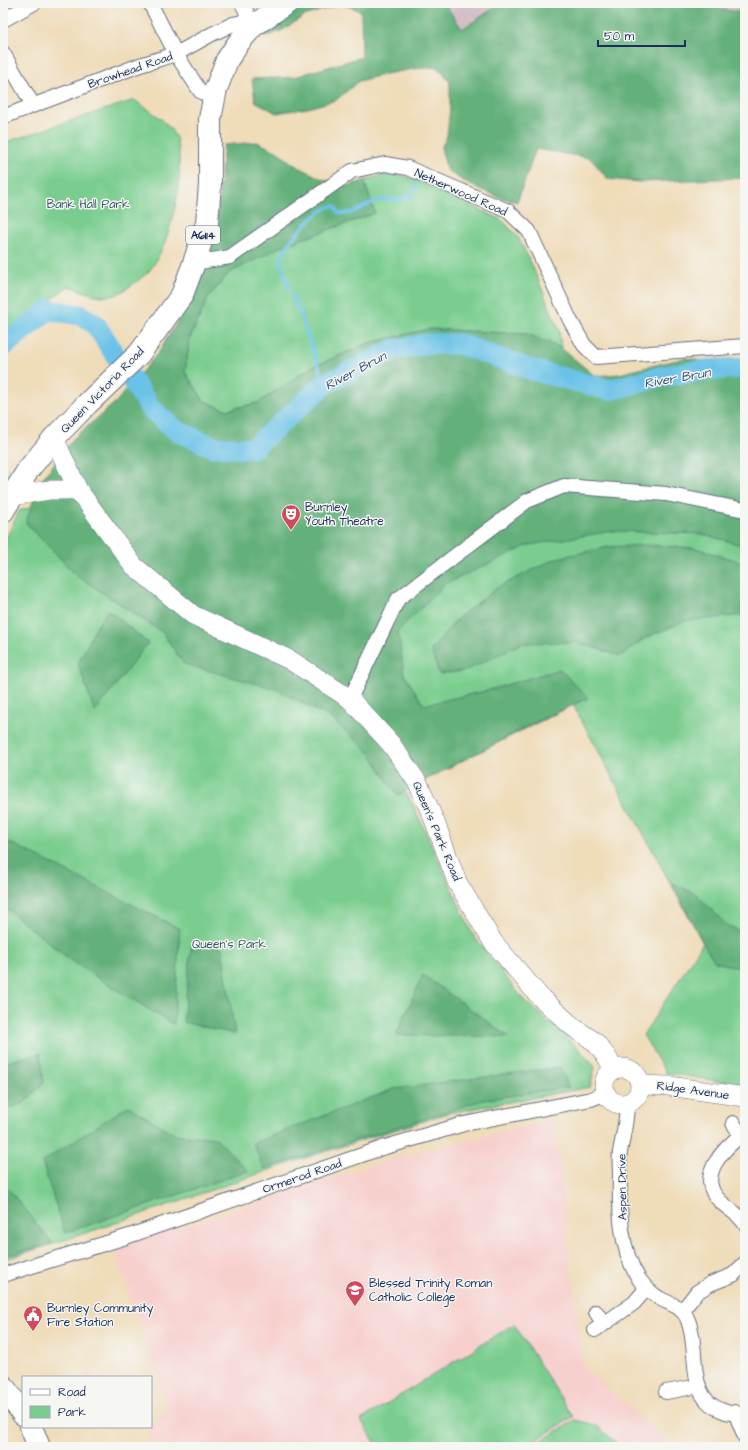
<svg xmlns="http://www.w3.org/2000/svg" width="748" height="1450" viewBox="0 0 748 1450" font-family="'Architects Daughter',sans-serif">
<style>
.built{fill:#f7d0ce}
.industrial{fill:#d2bec4}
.green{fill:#7acd8f;stroke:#4a7e76}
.forest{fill:#63b07a;stroke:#3f706c}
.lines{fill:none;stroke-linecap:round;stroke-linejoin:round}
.stream{stroke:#6ac2e8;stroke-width:3.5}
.river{stroke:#6ac2e8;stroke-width:21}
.street-casing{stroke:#656c7e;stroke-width:16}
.secondary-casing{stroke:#656c7e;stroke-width:20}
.highway-casing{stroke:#656c7e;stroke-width:24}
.street{stroke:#fff;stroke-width:14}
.secondary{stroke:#fff;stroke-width:19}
.highway{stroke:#fff;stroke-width:22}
.labels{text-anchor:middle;stroke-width:3;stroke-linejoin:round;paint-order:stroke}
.shield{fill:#f6f6f2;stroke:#5d6b8a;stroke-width:1}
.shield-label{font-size:11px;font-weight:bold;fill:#1b2f5e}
.street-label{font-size:12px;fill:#1b2f5e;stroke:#f6f6f2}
.park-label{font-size:12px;fill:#33566a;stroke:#f6f6f2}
.poi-label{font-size:12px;fill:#1b2f5e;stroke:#f6f6f2;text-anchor:start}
.water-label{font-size:13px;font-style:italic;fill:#2f5480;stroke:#f6f6f2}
</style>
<rect width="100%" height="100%" fill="#f6f6f2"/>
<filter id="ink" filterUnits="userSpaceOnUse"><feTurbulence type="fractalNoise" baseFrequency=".025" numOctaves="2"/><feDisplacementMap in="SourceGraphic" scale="8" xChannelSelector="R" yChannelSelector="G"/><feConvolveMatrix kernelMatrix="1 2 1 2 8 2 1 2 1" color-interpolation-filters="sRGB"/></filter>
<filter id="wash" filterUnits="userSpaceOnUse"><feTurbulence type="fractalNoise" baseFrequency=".012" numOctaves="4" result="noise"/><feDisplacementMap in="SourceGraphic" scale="16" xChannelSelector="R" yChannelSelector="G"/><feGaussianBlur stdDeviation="0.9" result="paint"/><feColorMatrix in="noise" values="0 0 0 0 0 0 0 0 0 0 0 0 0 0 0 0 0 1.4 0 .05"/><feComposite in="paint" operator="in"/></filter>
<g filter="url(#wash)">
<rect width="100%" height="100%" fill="#efdcb9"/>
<path class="built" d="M 555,1119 L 582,1365 L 673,1447 L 149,1447 L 151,1425 L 169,1409 L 114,1249 L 395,1158 Z"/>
<g class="industrial">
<path d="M 444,3 L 502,3 L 462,29 Z"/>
<path d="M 704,3 L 745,3 L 745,13 L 712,8 Z"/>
</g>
<g class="green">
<path d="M 134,100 C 150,111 166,119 175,136 C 177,139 177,144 178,148 C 184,182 171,242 150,270 C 145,276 122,293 115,295 C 100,300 83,290 68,286 L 3,340 L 3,143 Z"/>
<path d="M 391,172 L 419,181 L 502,220 L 518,237 L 531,263 L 559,330 L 561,348 L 527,334 L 429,329 L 369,343 L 310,368 L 258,403 L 227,410 L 204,401 L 185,372 L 190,338 L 208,298 L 229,273 L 280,247 L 375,213 L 364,181 Z"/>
<path d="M 542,478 L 745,512 L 745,1085 L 666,1073 L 643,1035 L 703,943 L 573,705 L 418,783 L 290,660 Z"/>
<path d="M 46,503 L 329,699 L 383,754 L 413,805 L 473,935 L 522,998 L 579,1049 L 595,1067 L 590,1087 L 449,1113 L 293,1162 L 92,1231 L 3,1260 L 3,545 L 19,511 Z"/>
<path d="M 514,1324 L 573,1417 L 525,1447 L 378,1447 L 361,1420 Z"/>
<path d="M 575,1420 L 596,1425 L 621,1447 L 531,1447 Z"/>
</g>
<g class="forest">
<path d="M 307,3 L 444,3 L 462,29 L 502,3 L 704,3 L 712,8 L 745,13 L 745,178 L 639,182 L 608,179 L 590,158 L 536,149 L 517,202 L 498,197 L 466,183 L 447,170 L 441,148 L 447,136 L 450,108 L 450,82 L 437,67 L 413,69 L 385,74 L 359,81 L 336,100 L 308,108 L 276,113 L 255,101 L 252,79 L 294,77 L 362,57 L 361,11 L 342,4 L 304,16 L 281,31 L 264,37 L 271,23 Z"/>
<path d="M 257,142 L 278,152 L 293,164 L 322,179 L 346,186 L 364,181 L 375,213 L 280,247 L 229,273 L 208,298 L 190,338 L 185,372 L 204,401 L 227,410 L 258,403 L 310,368 L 369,343 L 429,329 L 527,334 L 561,348 L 595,376 L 619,374 L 685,358 L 745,369 L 745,546 L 702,534 L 612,531 L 529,545 L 445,584 L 398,631 L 404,674 L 424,705 L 489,690 L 560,669 L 588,698 L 532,724 L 397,795 L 370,753 L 331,718 L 276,689 L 184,664 L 162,632 L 77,576 L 26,523 L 39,483 L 74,438 L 116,402 L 159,352 L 196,290 L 216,225 L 224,145 Z"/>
<path d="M 647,545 L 695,548 L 745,563 L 745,615 L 685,621 L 645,638 L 620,656 L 576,642 L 522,643 L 465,671 L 439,674 L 431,650 L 459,617 L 500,586 L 557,558 L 608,547 Z"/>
<path d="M 108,610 L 148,643 L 95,712 L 78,664 L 95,629 Z"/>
<path d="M 3,839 L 180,929 L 174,1025 L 73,962 L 3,906 Z"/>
<path d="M 672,883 L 696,894 L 726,924 L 745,934 L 745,969 L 715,962 L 703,943 Z"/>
<path d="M 192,940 L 222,948 L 235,1034 L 183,1022 Z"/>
<path d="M 423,975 L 509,1037 L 396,1035 Z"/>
<path d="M 40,1053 L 44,1082 L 24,1103 L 10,1108 L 3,1105 L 3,1068 L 7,1062 Z"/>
<path d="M 560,1067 L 569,1087 L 483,1100 L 264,1169 L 253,1143 L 394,1089 Z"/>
<path d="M 128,1106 L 174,1134 L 216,1138 L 248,1171 L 65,1233 L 42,1162 Z"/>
<path d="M 3,1182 L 53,1244 L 3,1256 Z"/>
</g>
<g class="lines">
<g class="stream">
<path d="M 289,289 C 287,281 280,268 281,259 C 285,244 318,207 334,206 L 336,208 L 338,213 C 354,217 364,204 379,200 C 387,198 399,202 407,197 C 411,195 414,189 417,186"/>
<path d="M 292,295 L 301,316 L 325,384"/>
</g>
<path class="river" d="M 3,347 L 48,310 L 80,315 L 95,324 L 151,409 L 177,431 L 214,447 L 252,449 L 325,384 L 393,350 L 426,344 L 460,344 L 532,370 L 609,390 L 660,377 L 705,370 L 745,368"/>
</g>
</g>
<g filter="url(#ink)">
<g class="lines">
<g class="street-casing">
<g id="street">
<path d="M 150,3 L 176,54 L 200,91 L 213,99"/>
<path d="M 242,3 L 247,13 L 245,21"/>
<path d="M 3,20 L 34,3"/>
<path d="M 3,53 L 33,105"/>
<path d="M 3,117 L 140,65 L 176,54 L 212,34 L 233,24 L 247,21 L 253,26"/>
<path d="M 194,263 L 230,257 L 352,171 L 385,164 L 408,168 L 508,211 L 529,231 L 570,320 L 584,345 L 596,357 L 745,346"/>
<path d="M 350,699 L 398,599 L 527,501 L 564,486 L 666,494 L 745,510"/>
<path d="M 627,1104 C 627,1120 623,1136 620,1152 C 619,1160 620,1168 620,1176 C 619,1210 620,1250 639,1279 C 645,1287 650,1293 659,1298 C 669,1304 682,1306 687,1318 C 701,1348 684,1396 721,1410 C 726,1412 730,1414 735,1412 L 745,1437"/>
<path d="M 733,1123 L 741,1135"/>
<path d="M 745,1132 C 725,1147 694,1177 720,1201 C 728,1209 739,1214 745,1224"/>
<path d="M 3,1275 L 126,1237 L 382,1148 L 464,1124 L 591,1099 L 606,1093"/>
<path d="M 682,1311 L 697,1292 L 710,1284 L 733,1275 L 745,1263"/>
<path d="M 596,1312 L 604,1324"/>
<path d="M 595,1330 L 634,1303 L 646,1289"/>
<path d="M 666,1392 L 699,1386"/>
</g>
</g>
<g class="secondary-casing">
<g id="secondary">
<path d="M 54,438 L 78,490 L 134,566 L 193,615 L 290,660 L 350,699 L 391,744 L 418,783 L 435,822 L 457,882 L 493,942 L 540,997 L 573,1027 L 595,1042 L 607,1057 L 614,1070"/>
<path d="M 12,496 L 49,490 L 78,490"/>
<circle cx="622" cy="1086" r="18"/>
<path d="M 641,1085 L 669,1086 L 745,1097"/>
</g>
</g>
<g class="highway-casing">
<g id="highway">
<path d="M 3,511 L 28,470 L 54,438 L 88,403 L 139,354 L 182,295 L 194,263 L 207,223 L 210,184 L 210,119 L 216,89 L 227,60 L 239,42 L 253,26 L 287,3"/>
<path d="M 3,1386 L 23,1414"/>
<path d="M 31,1427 L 39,1447"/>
</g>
</g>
<use href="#street" class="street"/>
<use href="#secondary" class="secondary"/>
<use href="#highway" class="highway"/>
</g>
</g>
<defs>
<g id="theatre-pin" transform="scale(1)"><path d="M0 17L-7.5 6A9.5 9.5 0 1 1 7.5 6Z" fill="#d1495b" stroke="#f6f6f2"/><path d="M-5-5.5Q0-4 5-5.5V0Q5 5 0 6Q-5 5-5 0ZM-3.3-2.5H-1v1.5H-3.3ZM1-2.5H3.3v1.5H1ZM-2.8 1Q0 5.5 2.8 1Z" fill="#fff"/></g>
<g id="school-pin" transform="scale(1)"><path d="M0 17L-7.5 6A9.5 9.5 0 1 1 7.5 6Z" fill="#d1495b" stroke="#f6f6f2"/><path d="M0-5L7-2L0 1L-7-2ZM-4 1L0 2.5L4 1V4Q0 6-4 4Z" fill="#fff"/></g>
<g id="civic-pin" transform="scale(1)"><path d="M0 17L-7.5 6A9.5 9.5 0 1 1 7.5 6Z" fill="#d1495b" stroke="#f6f6f2"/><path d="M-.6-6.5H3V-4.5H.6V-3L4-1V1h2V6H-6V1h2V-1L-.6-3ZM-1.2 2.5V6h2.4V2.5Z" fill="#fff"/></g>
</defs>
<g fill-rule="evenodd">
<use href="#theatre-pin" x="291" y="514"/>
<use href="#school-pin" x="355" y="1290"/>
<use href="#civic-pin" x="33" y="1315"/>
</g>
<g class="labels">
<rect class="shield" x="186" y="226" width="34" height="18" rx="3"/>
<g class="shield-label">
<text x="203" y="239">A6114</text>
</g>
<g class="street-label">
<text transform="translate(130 70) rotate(-19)" y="4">Browhead Road</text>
<text transform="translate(461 192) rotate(24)" y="4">Netherwood Road</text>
<text transform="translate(102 390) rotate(-46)" y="4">Queen Victoria Road</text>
<text transform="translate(437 831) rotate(67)" y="4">Queen's Park Road</text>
<text transform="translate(693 1090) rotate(8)" y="4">Ridge Avenue</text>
<text transform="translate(302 1176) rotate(-19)" y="4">Ormerod Road</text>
<text transform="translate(622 1187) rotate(-91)" y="4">Aspen Drive</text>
</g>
<g class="park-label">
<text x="88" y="208">Bank Hall Park</text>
<text x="229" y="948">Queen's Park</text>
</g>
<g class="poi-label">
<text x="305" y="511">Burnley<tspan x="305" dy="14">Youth Theatre</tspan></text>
<text x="369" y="1287">Blessed Trinity Roman<tspan x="369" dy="14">Catholic College</tspan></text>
<text x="47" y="1312">Burnley Community<tspan x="47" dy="14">Fire Station</tspan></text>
</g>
<g class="water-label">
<text transform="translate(355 370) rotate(-28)" y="5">River Brun</text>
<text transform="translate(677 377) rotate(-10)" y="5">River Brun</text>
</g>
</g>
<rect width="748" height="1450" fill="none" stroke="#f6f6f2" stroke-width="16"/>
<rect x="22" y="1376" width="130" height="52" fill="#f6f6f2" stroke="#9ea6b7"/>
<rect x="30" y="1389" width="20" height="6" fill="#ffffff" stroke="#9ea6b7"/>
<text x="58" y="1396" font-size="12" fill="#1b2f5e">Road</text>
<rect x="30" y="1406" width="20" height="12" fill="#7acd8f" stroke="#9ea6b7"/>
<text x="58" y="1416" font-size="12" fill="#1b2f5e">Park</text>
<path d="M598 40v6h87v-6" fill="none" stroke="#1b2f5e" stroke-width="2"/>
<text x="604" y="40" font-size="12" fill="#1b2f5e" stroke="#f6f6f2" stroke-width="3" paint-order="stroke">50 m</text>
</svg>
